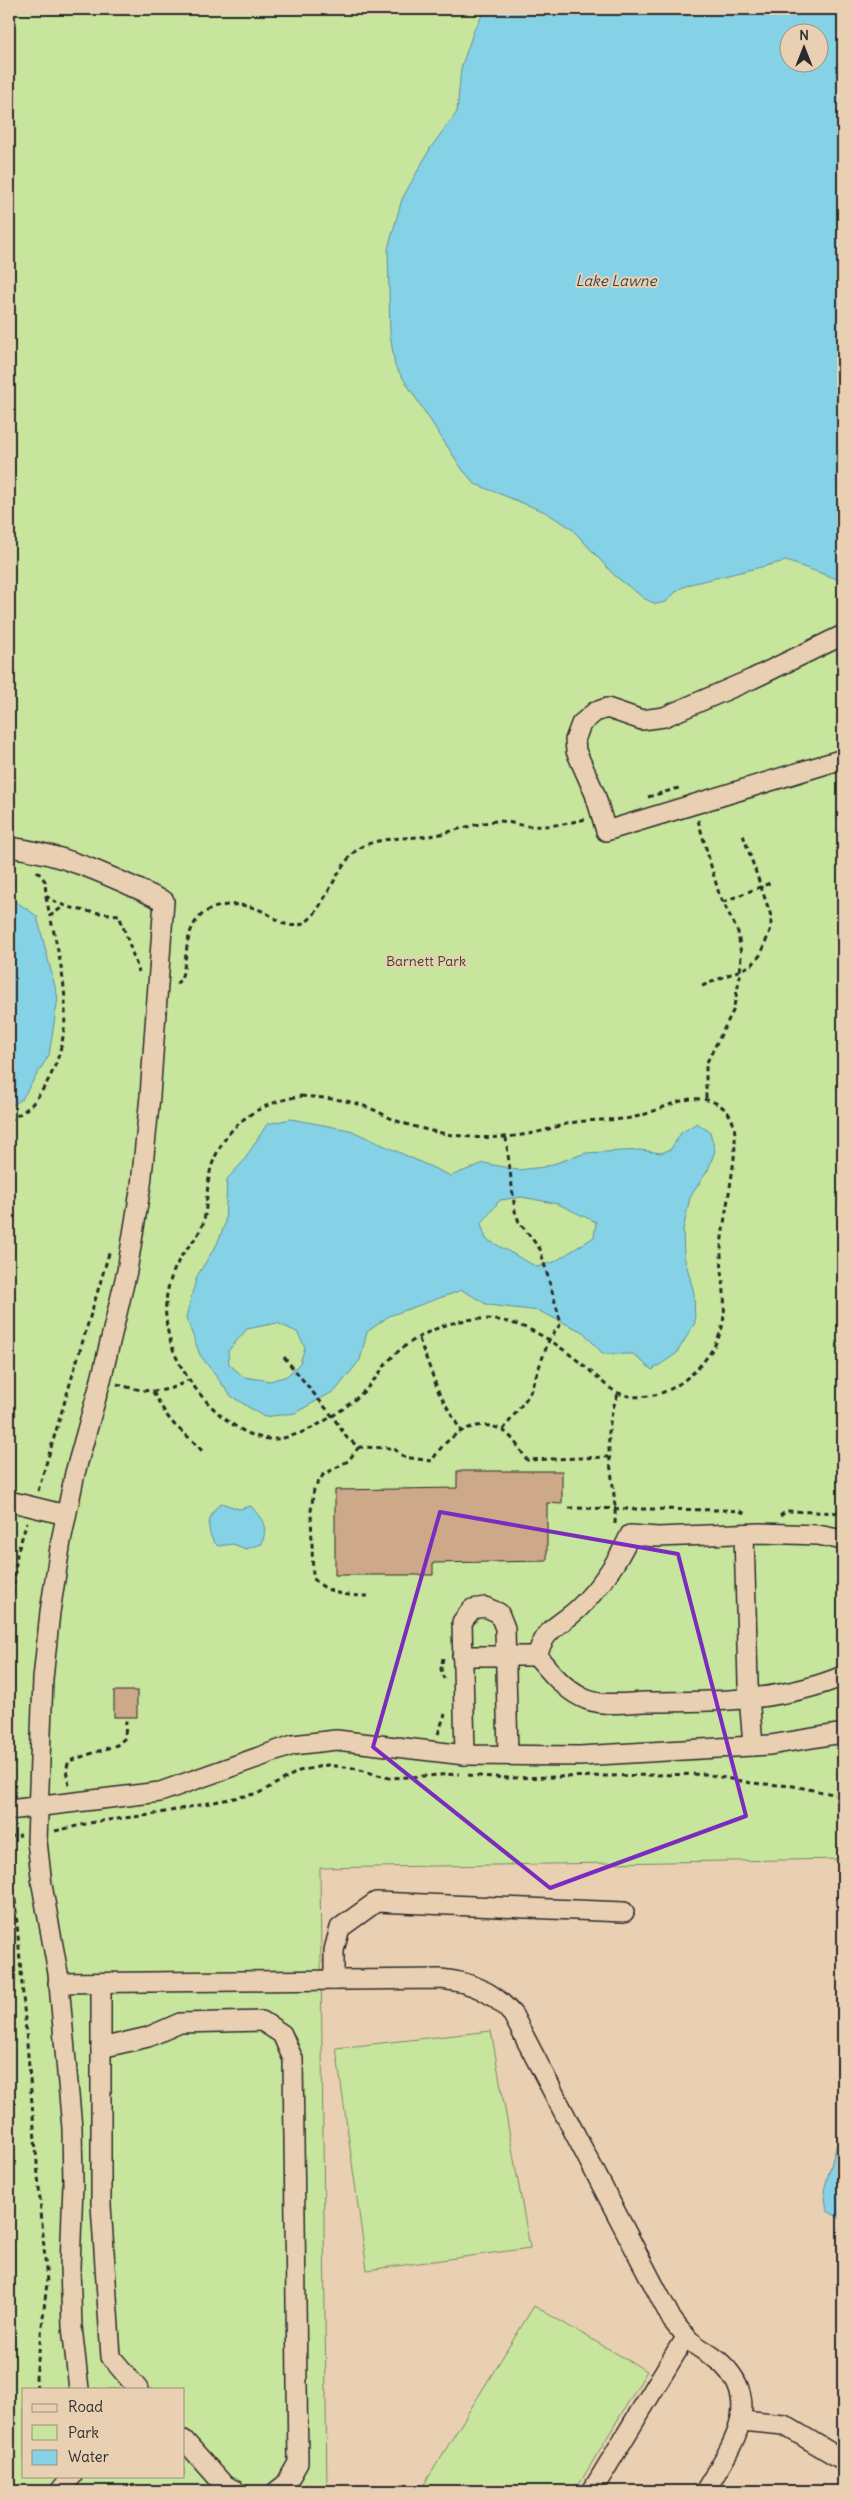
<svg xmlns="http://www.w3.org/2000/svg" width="852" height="2500" viewBox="0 0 852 2500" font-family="Delius,sans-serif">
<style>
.green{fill:#c7e59c;stroke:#798864;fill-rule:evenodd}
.water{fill:#85d1e5;stroke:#618f9b;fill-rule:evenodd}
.building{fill:#cda98a;stroke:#2b2b2b}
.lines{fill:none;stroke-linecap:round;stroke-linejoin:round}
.minor-casing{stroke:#2b2b2b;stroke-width:22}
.path{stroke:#2b2b2b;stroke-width:3;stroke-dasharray:5 4;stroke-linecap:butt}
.minor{stroke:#ead0b2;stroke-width:19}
.marked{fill:none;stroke:#7b2cbf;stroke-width:4;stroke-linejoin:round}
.labels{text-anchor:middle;stroke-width:4;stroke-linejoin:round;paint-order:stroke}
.park-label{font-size:14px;fill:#3b3e36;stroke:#ead0b2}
.water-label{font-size:15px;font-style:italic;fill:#384447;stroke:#ead0b2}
</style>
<rect width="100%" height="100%" fill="#ead0b2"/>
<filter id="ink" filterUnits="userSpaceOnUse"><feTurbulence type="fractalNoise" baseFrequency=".02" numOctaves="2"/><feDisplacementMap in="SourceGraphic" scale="10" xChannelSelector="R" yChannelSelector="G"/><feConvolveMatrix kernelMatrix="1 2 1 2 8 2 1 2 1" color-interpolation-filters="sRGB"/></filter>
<g filter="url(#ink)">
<g class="green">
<path d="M 9,9 L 843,9 L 843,1859 L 320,1868 L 327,2491 L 9,2491 ZM 790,32 L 820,32 L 820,62 L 790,62 ZM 24,2389 L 184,2389 L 184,2476 L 24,2476 Z"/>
<path d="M 491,2031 L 530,2248 L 367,2270 L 336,2048 Z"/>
<path d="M 534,2306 L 647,2371 L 575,2491 L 420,2491 Z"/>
</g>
<g class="water">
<path d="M 486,9 L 843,9 L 843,581 L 786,561 L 691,584 L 679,589 L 666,602 L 656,604 L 645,599 L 615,576 L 571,528 L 545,512 L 475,484 L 462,469 L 395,366 L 390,334 L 388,249 L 402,199 L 431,147 L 457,112 L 461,68 L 474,30 ZM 790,32 L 820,32 L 820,62 L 790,62 Z"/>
<path d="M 9,897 L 37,916 L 58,998 L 49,1055 L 22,1099 L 9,1108 Z"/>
<path d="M 291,1119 L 350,1130 L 451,1176 L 484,1163 L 518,1170 L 544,1167 L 586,1153 L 640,1150 L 661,1153 L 671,1149 L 681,1133 L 697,1123 L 710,1132 L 715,1151 L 708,1170 L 690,1197 L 683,1231 L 684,1256 L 694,1293 L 695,1323 L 676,1354 L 652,1370 L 633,1354 L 603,1354 L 583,1332 L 539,1311 L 488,1305 L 462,1290 L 389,1316 L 367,1332 L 360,1360 L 336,1390 L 295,1413 L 264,1417 L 231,1396 L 200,1355 L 186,1317 L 197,1276 L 217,1244 L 225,1224 L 227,1179 L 243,1162 L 267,1124 ZM 522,1197 L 558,1204 L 596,1222 L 594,1237 L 554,1262 L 537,1267 L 486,1239 L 481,1224 L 500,1200 ZM 277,1323 L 297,1332 L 305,1347 L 300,1363 L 287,1376 L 270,1381 L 244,1377 L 229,1364 L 228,1351 L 247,1329 Z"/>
<path d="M 221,1503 L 239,1509 L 251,1506 C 263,1521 268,1524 262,1544 L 246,1549 L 233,1544 L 218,1546 C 204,1534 207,1514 221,1503 Z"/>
<path d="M 843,2123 L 843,2220 L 827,2211 L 824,2190 Z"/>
</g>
<g class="building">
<path d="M 457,1471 L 562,1471 L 562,1504 L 547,1503 L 547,1561 L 433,1563 L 433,1575 L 335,1575 L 335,1490 L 457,1488 Z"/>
<rect x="114" y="1691" width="23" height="26"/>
</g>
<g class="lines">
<g class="minor-casing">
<g id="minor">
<path d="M 843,635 L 752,679 L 664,717 L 642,720 L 607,708 L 595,712 L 581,724 L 575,740 L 576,751 L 595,794 L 606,831 L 843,759"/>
<path d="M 9,847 C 66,854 112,877 164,901 L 150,1096 L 141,1185 L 127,1271 L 101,1380 L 75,1473 L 61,1541 L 50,1612 L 43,1679 L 37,1841 L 42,1885 L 58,1973 L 72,2128 L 73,2184 L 70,2267 L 72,2327 L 79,2389"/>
<path d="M 9,1501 L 66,1515"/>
<path d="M 744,1534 L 748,1683 L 753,1746"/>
<path d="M 462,1656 L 537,1656"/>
<path d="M 537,1656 C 546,1626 559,1627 579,1608 C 599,1588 618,1561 630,1535 L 658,1537 L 759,1533 L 818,1535 L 843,1540"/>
<path d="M 537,1656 C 549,1670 563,1688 581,1697 C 599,1707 625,1703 644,1702 C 710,1702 781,1702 843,1676"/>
<path d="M 465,1755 L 462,1622 L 472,1609 L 485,1607 L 499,1613 L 505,1628 L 508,1755"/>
<path d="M 9,1810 L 160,1792 L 293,1745 L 336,1740 L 465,1755 L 580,1756 L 770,1745 L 843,1733"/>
<path d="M 334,1980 L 334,1950 L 340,1928 L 376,1902 L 624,1912"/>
<path d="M 58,1983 L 441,1979 C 471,1982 493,1991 513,2015 L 672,2320 C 678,2327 683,2335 690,2341 C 700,2349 712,2355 721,2363 C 766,2404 728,2452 705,2491"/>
<path d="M 101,1983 L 101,2205 L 111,2357 L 138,2389"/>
<path d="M 101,2048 L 148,2037 L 180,2023 L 262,2021 L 282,2034 L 293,2059 L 298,2463 L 286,2484 L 277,2491"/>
<path d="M 742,2421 L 784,2425 L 843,2460"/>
<path d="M 184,2440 L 225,2486 L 236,2491"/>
<path d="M 60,2491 L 72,2476"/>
<path d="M 592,2491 L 686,2336"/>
</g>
</g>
<g class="path">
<path d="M 648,797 L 682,787"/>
<path d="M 698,820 L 719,894 L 738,932 L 741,955 L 740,976 L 733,1011 L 706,1064 L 706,1099"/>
<path d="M 37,871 L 45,881 L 46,896 C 68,911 93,912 119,915 L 139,972"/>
<path d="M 46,897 L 50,916"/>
<path d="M 723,902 L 770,883"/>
<path d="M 176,984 C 193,972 176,925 211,909 C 228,902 250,904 266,913 C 278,919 284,928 299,925 C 323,920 337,856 365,845 C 388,836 413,839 436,835 C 453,831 485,821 499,821 C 509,821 519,826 529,826 C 548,827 567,824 585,819"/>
<path d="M 702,986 L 752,965 L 761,954 L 771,928 L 771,916 L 742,832"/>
<path d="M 301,1096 C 323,1098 347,1099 367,1107 C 378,1111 387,1117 397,1121 C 440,1136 484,1142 528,1134 C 547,1131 566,1122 585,1121 C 602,1119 619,1121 635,1117 C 659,1112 682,1094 707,1100 C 718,1102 728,1110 732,1120 C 743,1143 721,1221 721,1252 C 721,1276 728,1303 722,1327 C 715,1356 683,1389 654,1395 C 644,1397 631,1398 621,1394 C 609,1390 598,1377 588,1369 C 551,1338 512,1311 461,1321 C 440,1325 418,1336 401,1349 C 387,1360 379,1375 368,1387 C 349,1408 304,1438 275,1439 C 253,1440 231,1425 216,1411 C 175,1372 149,1317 178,1262 C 186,1246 200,1238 204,1220 C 208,1202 206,1180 213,1162 C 229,1121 260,1103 301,1096 Z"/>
<path d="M 9,1121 C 16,1116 27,1110 33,1103 C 80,1044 66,982 50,916 L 64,906"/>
<path d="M 419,1339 L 439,1393 L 461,1431"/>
<path d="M 284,1357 L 333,1417 L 347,1438 L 359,1447 L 393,1448 L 404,1457 L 432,1461 C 445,1437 474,1416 502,1430 C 513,1436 520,1450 527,1460 L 608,1457"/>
<path d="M 117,1384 C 145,1392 162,1396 188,1380"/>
<path d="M 153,1392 C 161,1405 167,1419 179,1429 C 188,1437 195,1442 202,1451"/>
<path d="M 503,1430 L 529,1395 L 549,1340 L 561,1323 L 540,1249 L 519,1222 L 515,1211 L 506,1138"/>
<path d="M 359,1447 L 348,1461 L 323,1475 L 314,1489 L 311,1511 L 313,1578 C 329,1595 348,1596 370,1596"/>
<path d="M 38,1491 L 110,1250"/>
<path d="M 569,1508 L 722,1510 L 740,1511 L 748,1515"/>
<path d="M 780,1516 L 787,1511 L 843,1513"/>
<path d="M 615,1524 C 617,1476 598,1443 618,1394"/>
<path d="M 9,1630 L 17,1554 L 27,1522"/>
<path d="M 443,1658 L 441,1669 L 444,1679"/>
<path d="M 9,1702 L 11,1712 L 9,1720"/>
<path d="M 438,1734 L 445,1714"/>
<path d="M 468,1775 L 507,1778 L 705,1774 L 751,1783 L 793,1786 L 843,1796"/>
<path d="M 69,1785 L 66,1770 L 69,1761 L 117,1745 L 125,1738 L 126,1721"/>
<path d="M 9,1828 L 47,2283 L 36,2377 L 37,2389"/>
<path d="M 55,1831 L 99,1821 L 150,1815 L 259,1793 L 299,1771 L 327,1765 L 353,1768 L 389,1778 L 459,1774"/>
<path d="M 9,1837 L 21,1835"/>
</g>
<use href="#minor" class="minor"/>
</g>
</g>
<path class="marked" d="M 440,1512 L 678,1554 L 746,1816 L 550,1888 L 373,1747 Z"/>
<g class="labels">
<g class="park-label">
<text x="426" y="966">Barnett Park</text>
</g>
<g class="water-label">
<text x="616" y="286">Lake Lawne</text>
</g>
</g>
<rect width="852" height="2500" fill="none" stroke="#ead0b2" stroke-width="30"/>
<rect x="15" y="15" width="822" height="2470" fill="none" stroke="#2b2b2b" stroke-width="2" filter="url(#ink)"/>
<rect x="22" y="2388" width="162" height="90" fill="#ead0b2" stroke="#9e8e7c"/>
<rect x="32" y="2404" width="25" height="8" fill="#ead0b2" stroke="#9e8e7c"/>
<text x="68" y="2412" font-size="15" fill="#2b2b2b">Road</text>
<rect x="32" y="2425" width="25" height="15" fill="#c7e59c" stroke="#9e8e7c"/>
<text x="68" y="2438" font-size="15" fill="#2b2b2b">Park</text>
<rect x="32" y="2450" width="25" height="15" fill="#85d1e5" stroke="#9e8e7c"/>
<text x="68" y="2462" font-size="15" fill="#2b2b2b">Water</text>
<g transform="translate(804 48)"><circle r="24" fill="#ead0b2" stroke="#9e8e7c"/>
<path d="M0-4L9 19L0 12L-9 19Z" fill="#2b2b2b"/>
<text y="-8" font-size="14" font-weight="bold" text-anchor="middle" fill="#2b2b2b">N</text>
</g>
</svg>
